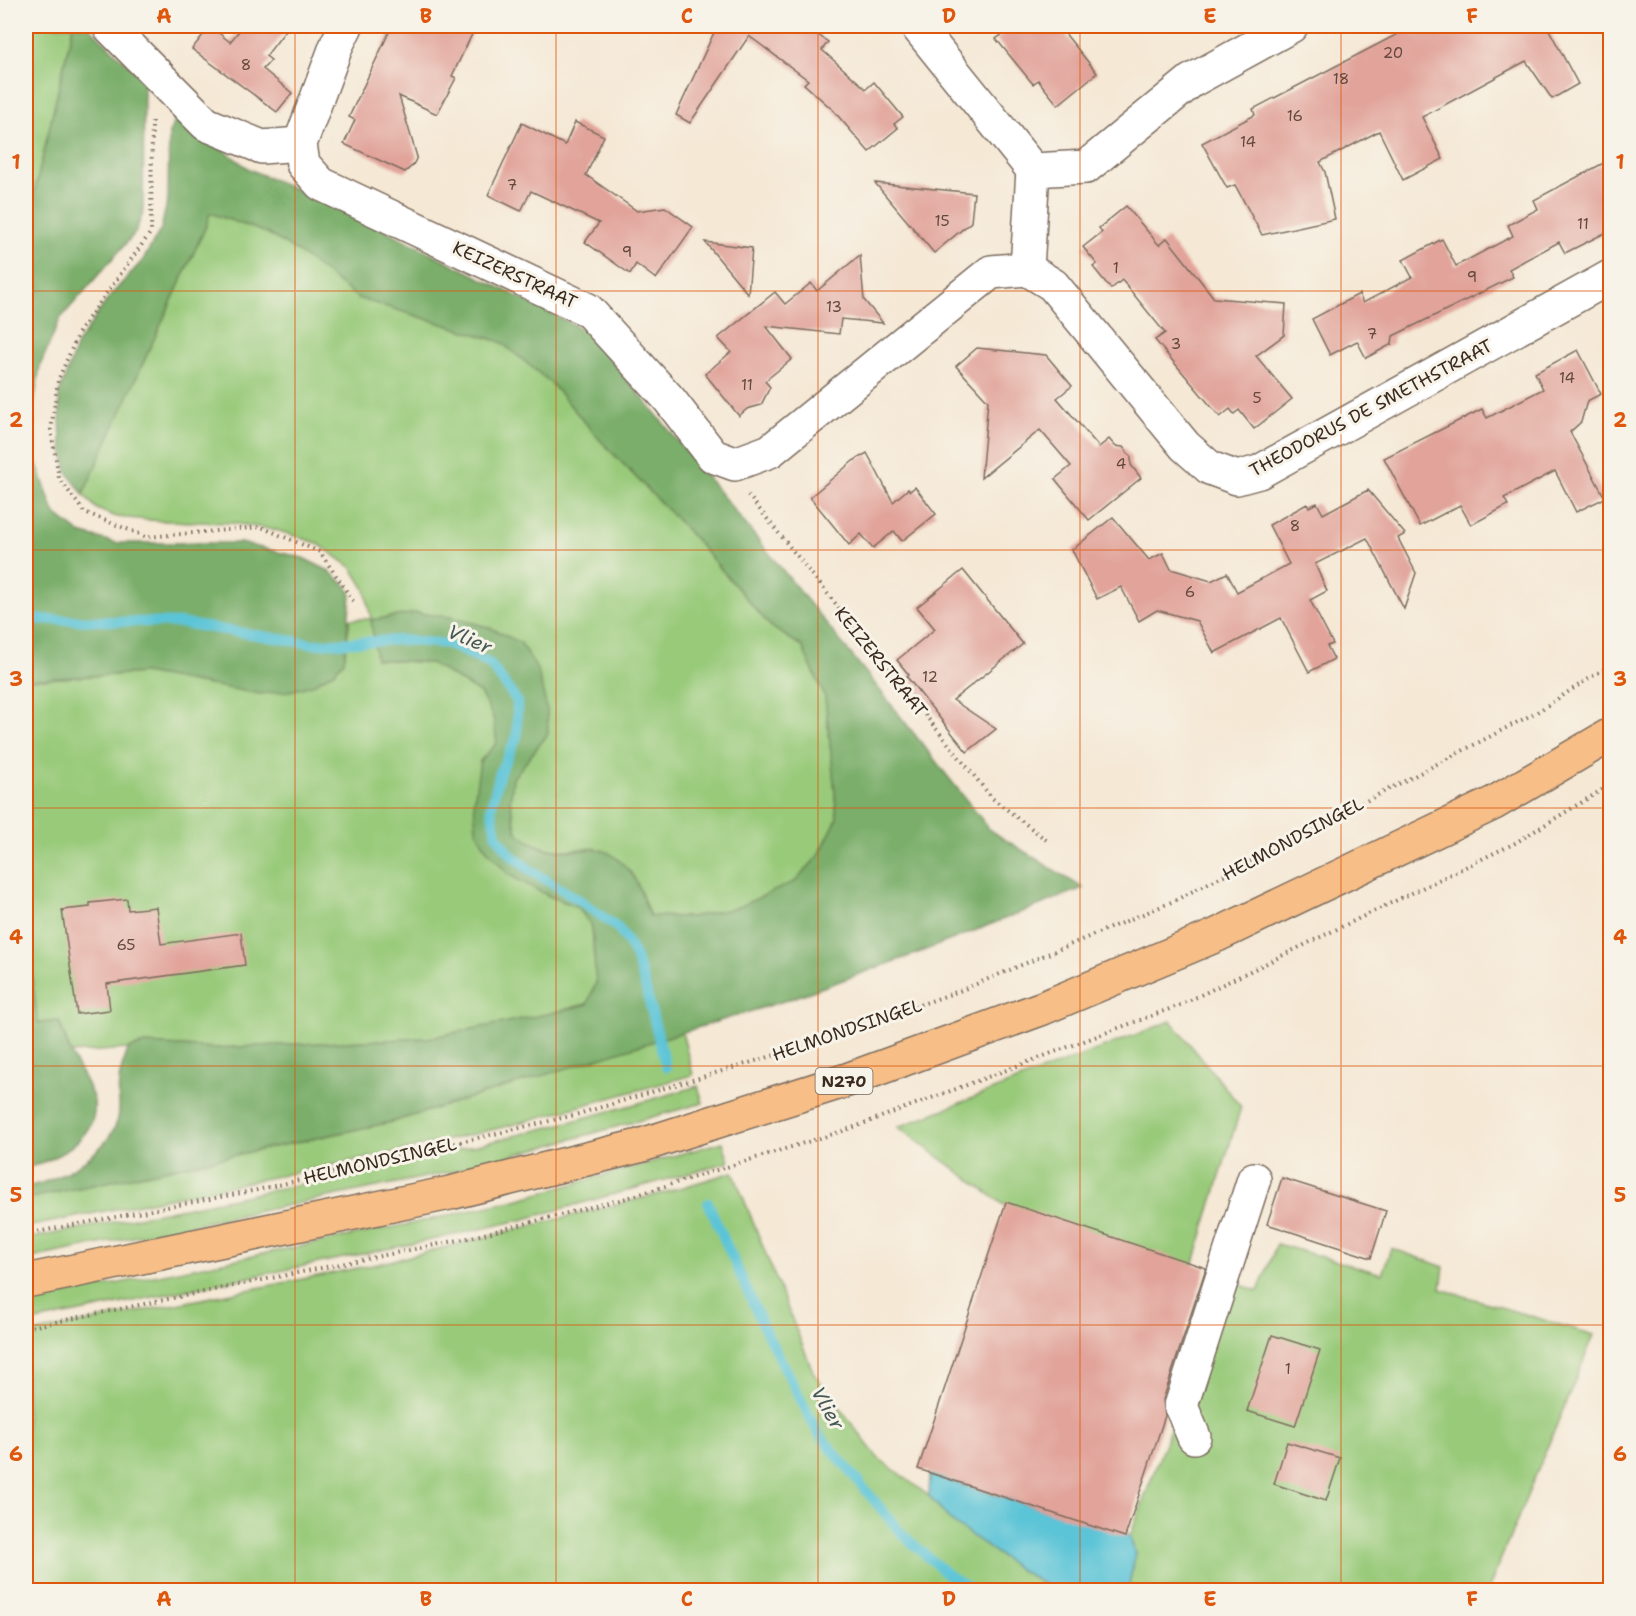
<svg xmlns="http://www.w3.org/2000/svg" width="1636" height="1616" viewBox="0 0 1636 1616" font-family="'Shantell Sans',sans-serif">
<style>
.green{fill:#99ca7a;stroke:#6a7a4c;stroke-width:1.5}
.forest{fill:#7aae6a;stroke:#5a6c44;stroke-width:1.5}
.water{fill:#5bc4d7;stroke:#4b777a;stroke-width:1.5}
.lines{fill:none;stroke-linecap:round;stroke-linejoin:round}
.stream{stroke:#5bc4d7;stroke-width:10}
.building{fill:#e1a39a}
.minor-casing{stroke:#7c6c5e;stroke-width:36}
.major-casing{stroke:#7c6c5e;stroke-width:36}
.path{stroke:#7c6c5e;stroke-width:4;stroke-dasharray:1.5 4.5;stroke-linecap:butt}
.minor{stroke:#fff;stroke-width:33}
.major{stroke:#f7be87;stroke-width:33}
.grid{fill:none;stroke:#df570d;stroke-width:1.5;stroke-opacity:0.55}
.labels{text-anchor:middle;stroke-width:6;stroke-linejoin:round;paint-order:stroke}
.number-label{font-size:15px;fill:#64483d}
.shield{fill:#f7f3e8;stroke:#73665b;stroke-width:1.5}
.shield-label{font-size:16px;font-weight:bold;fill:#3b2a1e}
.street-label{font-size:18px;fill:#3b2a1e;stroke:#f7f3e8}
.water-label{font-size:20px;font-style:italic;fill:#455856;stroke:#f7f3e8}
.neatline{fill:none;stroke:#df570d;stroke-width:2}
.grid-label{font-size:20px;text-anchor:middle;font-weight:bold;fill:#df570d}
</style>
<rect width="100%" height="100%" fill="#f7f3e8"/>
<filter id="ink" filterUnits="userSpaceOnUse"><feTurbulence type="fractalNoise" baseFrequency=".0167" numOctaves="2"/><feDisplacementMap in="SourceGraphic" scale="12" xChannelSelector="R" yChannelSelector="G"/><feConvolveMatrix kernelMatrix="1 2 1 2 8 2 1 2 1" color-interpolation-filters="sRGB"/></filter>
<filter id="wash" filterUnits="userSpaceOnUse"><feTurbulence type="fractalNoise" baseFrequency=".008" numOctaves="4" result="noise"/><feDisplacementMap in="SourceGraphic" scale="24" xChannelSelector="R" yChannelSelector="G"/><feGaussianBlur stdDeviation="1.35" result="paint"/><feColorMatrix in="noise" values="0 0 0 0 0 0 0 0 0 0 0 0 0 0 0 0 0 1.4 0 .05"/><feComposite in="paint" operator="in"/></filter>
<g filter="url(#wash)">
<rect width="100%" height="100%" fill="#f5e8d5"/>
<g class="green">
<path d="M 26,26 L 73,26 L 26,229 Z"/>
<path d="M 210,212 L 267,233 L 298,252 L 452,326 L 501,342 L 551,383 L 601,441 L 688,531 L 771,627 L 802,646 L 825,697 L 834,782 L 837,819 L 819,855 L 796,881 L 737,908 L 690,917 L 650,916 L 632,874 L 596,848 C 563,851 545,854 517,833 L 510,801 L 513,778 L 548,734 L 491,628 L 450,617 L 416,613 L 376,659 L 431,663 L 480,693 L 494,717 L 497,743 L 480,761 L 509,875 L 549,896 L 578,907 L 592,927 L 596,983 L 587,1004 L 552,1013 L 428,1038 L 215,1048 L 145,1044 L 128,1049 L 71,1053 L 59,1021 L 38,1024 L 26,937 L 26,680 L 144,673 L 209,685 L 344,661 L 350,619 L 371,619 L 365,589 L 352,568 L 317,543 L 276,530 L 231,523 L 161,521 L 116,517 L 97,509 L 83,494 L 206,226 Z"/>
<path d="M 1171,1021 L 1241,1107 L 1192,1269 L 1019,1216 L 898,1127 Z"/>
<path d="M 682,1032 L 693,1075 L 508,1126 L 397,1152 L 26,1227 L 26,1199 L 392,1122 Z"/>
<path d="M 698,1086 L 703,1103 L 455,1171 L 26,1259 L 26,1239 C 252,1195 477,1152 698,1086 Z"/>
<path d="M 723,1142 L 729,1162 L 525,1219 L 431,1240 L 26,1323 L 26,1302 L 414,1223 L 512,1201 Z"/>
<path d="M 733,1172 L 814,1374 L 877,1457 L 929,1496 L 951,1521 L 1020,1570 L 1054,1590 L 26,1590 L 26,1334 L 378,1264 L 663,1193 Z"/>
<path d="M 1277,1244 L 1382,1274 L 1391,1248 L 1444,1267 L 1441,1289 L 1594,1335 L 1488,1590 L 1128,1590 L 1135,1554 L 1130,1536 L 1226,1280 L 1258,1291 Z"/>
</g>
<g class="forest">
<path d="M 73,26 L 88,26 L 144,80 L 143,213 L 135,233 L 60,319 L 40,366 L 33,409 L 36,461 L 54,513 L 80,533 L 116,543 L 241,543 L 303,558 L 327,570 L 347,586 L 351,595 L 344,661 L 334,672 L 312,685 L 290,691 L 260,694 L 144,673 L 26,680 L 26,229 Z"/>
<path d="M 177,115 L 249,169 L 371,223 L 586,331 L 656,414 L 867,674 L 990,830 L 1083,888 L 918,953 L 787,1000 L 392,1122 L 26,1199 L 26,1187 C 58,1181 105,1155 117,1122 C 122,1108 117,1095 119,1081 C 120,1070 125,1059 128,1049 L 145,1044 L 215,1048 L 428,1038 L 552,1013 L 587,1004 L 596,983 L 592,926 L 578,907 L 549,896 L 509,875 L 486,849 L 476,830 L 474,801 L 480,761 L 497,743 L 493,717 L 480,693 L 431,663 L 376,659 L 371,620 L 416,613 L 450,617 L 491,628 L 521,643 L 538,671 L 547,709 L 548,734 L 513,778 L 510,801 L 517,833 C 529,842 545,851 560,851 C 595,851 604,840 631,873 C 640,884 644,903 650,916 L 690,917 L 736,908 L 796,881 L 819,855 L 837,819 L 834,782 L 825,697 L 802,646 L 771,627 L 688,531 L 601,441 L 551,383 L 501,342 L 358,298 L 298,252 L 267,233 L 210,213 L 206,226 L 83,494 L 67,472 L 61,441 L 59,394 L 77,344 L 110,296 L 143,260 L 161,229 L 168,198 L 169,133 Z"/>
<path d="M 26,937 L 38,1023 L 59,1021 C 63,1032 67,1044 72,1056 C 78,1069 92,1089 94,1102 C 99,1138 53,1161 26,1168 Z"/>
</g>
<path class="water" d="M 930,1475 L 1130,1536 L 1135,1554 L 1128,1590 L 1054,1590 L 1020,1570 L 951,1521 L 929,1496 Z"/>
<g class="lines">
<g class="stream">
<path d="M 26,619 L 180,623 L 313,644 L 400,640 L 448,644 L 490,664 L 517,701 L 517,737 L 500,772 L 491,808 L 496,835 L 511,855 L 533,872 L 581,901 L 619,929 L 634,953 L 644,982 L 666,1067"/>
<path d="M 708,1203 L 764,1328 L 818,1433 L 902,1534 L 947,1574 L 973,1590"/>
</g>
</g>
<g id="blocks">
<g class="building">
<path d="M 210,26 L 230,42 L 243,26 L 289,26 L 266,56 L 271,60 L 263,69 L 292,93 L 277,112 L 192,49 Z"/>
<path d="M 392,26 L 476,26 L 452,76 L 456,78 L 437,114 L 399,96 L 417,157 L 413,165 L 405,172 L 344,144 L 355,120 L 349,117 Z"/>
<path d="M 717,26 L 805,26 L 828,42 L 822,50 L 866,89 L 874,82 L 903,117 L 894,124 L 898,128 L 869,152 L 833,110 L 804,84 L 808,80 L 749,36 L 690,123 L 676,115 Z"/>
<path d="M 1014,26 L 1059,26 L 1097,73 L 1058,105 L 1038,80 L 1033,84 L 996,39 Z"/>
<path d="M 1413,26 L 1547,26 L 1578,84 L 1552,99 L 1526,61 L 1422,117 L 1443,159 L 1403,180 L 1379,131 L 1320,162 L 1325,172 L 1335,219 L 1262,235 L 1235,185 L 1227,188 L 1202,143 L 1255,115 L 1253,109 Z"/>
<path d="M 575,122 L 604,136 L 586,175 L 637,211 L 665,207 L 693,227 L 656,279 L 636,264 L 630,274 L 585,242 L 599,223 L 531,191 L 521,211 L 488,195 L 522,123 L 565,145 Z"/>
<path d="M 1611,159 L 1611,230 L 1565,253 L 1559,242 L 1509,269 L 1513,277 L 1393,336 L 1392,344 L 1366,358 L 1357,341 L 1330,355 L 1312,319 L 1359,294 L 1363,303 L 1412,277 L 1403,260 L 1442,239 L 1456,266 L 1513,236 L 1508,225 L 1538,209 L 1534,200 Z"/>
<path d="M 875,183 L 974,193 L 971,222 L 934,253 Z"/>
<path d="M 1126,206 L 1159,245 L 1167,238 L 1214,298 L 1286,304 L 1284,335 L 1256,356 L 1292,399 L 1254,429 L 1239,410 L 1234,414 L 1230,409 L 1220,417 L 1155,340 L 1165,333 L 1122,280 L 1111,289 L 1093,267 L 1097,264 L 1083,247 L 1102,232 L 1099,228 Z"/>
<path d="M 705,242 L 752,248 L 748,294 Z"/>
<path d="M 860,255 L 864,300 L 883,323 L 841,319 L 839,334 L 766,326 L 792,359 L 765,381 L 770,387 L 761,405 L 747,409 L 739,416 L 705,374 L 731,352 L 718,338 L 775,292 L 785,304 L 811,283 L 817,291 Z"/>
<path d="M 977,348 L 1046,355 L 1072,386 L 1057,398 L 1099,447 L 1109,439 L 1115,446 L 1123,447 L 1131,457 L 1131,465 L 1141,478 L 1089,520 L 1055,479 L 1071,466 L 1040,430 L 981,478 L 988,401 L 956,366 Z"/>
<path d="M 1578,350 L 1601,394 L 1587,401 L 1581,422 L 1570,432 L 1605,498 L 1576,512 L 1555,471 L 1504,498 L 1508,505 L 1471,525 L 1460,505 L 1420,526 L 1384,458 L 1482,409 L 1487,418 L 1543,389 L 1535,373 Z"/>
<path d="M 867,453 L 893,502 L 908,489 L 910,491 L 915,487 L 936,514 L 902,541 L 894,531 L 873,548 L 861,534 L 849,545 L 810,497 L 853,461 Z"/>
<path d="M 1368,490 L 1405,534 L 1398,538 L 1416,573 L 1404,609 L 1367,538 L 1315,564 L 1327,591 L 1310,600 L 1333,644 L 1327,646 L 1334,659 L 1309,672 L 1281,618 L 1214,653 L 1197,621 L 1157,610 L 1139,621 L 1121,587 L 1097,599 L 1072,550 L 1113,517 L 1149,560 L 1163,553 L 1171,569 L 1211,581 L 1227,573 L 1237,592 L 1289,564 L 1269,525 L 1307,504 L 1309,507 L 1317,503 L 1323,514 Z"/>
<path d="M 963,570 L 1023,644 L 953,700 L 996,729 L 967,752 L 907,677 L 909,675 L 897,660 L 935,629 L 917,607 Z"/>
<path d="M 127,899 L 128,910 L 156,907 L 161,944 L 241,933 L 245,965 L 107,984 L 110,1010 L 77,1014 L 62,910 L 90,907 L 90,903 Z"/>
<path d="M 1282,1178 L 1386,1211 L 1371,1258 L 1267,1224 Z"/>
<path d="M 1006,1202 L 1206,1268 L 1163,1400 L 1165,1416 L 1125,1537 L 918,1469 Z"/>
<path d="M 1272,1335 L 1320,1350 L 1295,1426 L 1247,1411 Z"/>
<path d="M 1287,1442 L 1340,1458 L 1326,1501 L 1274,1484 Z"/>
</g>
</g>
</g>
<g filter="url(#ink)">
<use href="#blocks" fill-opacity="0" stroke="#7c6c5e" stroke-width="1.5"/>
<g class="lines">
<g class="minor-casing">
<g id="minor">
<path d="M 109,26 L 206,124 L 262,147 L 300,144"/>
<path d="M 346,26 L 337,44 L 300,144 L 303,164 L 321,184 L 588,310 L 669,399 L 713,456 L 735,464 L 770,451 L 991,272 L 1027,269 L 1033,170"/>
<path d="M 917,26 L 1033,170 L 1086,167 L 1191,81 L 1291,26"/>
<path d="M 1027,269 L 1053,285 L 1185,446 L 1210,468 L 1237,478 L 1259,472 L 1610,277"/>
<path d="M 1194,1437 L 1181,1406 L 1254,1179"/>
</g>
</g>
<g class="major-casing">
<path id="major" d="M 26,1281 L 450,1193 L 639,1146 L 847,1080 L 1043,1008 L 1217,935 L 1494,803 L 1610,735"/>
</g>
<g class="path">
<path d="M 152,121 L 151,232 L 80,330 L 58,380 L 51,430 L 59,478 L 84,512 L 147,537 L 261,527 L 320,552 L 355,604"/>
<path d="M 748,495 L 992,798 L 1049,842"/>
<path d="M 26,1234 L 257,1190 L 575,1115 L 779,1054 L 962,990 L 1174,901 L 1537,712 L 1610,665"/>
<path d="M 26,1328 L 464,1239 L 627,1198 L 849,1129 L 1180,1005 L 1515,843 L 1610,785"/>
</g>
<use href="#minor" class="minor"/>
<use href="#major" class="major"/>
</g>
</g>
<path class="grid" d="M 295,26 L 295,1590M 556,26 L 556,1590M 818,26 L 818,1590M 1080,26 L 1080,1590M 1341,26 L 1341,1590M 26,291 L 1610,291M 26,550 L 1610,550M 26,808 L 1610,808M 26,1066 L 1610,1066M 26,1325 L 1610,1325"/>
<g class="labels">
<g class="number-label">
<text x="1393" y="58">20</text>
<text x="246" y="70">8</text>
<text x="1341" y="84">18</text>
<text x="1295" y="121">16</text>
<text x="1248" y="147">14</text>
<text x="512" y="190">7</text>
<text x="942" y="226">15</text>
<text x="1583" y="229">11</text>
<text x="627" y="257">9</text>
<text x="1116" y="273">1</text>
<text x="1472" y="282">9</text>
<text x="834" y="312">13</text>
<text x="1372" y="339">7</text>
<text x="1176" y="349">3</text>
<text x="1567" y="383">14</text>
<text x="747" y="390">11</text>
<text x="1257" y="403">5</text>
<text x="1121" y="469">4</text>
<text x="1295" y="531">8</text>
<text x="1190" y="597">6</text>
<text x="930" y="682">12</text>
<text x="126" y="950">65</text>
<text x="1288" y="1374">1</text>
</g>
<rect class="shield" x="815.5" y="1068" width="57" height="26" rx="4.5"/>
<g class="shield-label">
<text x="844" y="1087">N270</text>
</g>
<g class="street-label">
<text transform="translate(515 275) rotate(25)" y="6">KEIZERSTRAAT</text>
<text transform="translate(1371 408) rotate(-28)" y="6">THEODORUS DE SMETHSTRAAT</text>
<text transform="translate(881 662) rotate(51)" y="6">KEIZERSTRAAT</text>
<text transform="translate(1293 839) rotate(-28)" y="6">HELMONDSINGEL</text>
<text transform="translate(847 1030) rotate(-19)" y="6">HELMONDSINGEL</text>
<text transform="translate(380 1161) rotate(-13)" y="6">HELMONDSINGEL</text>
</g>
<g class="water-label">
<text transform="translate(470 639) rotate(23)" y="7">Vlier</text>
<text transform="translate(828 1408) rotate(60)" y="7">Vlier</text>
</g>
</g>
<rect width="1636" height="1616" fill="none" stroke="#f7f3e8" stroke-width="66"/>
<rect x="33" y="33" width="1570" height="1550" class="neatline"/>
<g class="grid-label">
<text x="164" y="23">A</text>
<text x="426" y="23">B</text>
<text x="687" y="23">C</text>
<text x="949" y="23">D</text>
<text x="1210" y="23">E</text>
<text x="1472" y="23">F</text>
<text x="16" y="169">1</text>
<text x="1620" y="169">1</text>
<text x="16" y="427">2</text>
<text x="1620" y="427">2</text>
<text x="16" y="686">3</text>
<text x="1620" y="686">3</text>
<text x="16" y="944">4</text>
<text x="1620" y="944">4</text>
<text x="16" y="1202">5</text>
<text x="1620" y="1202">5</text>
<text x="16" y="1461">6</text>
<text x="1620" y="1461">6</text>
<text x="164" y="1606">A</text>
<text x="426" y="1606">B</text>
<text x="687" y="1606">C</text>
<text x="949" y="1606">D</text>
<text x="1210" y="1606">E</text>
<text x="1472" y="1606">F</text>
</g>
</svg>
